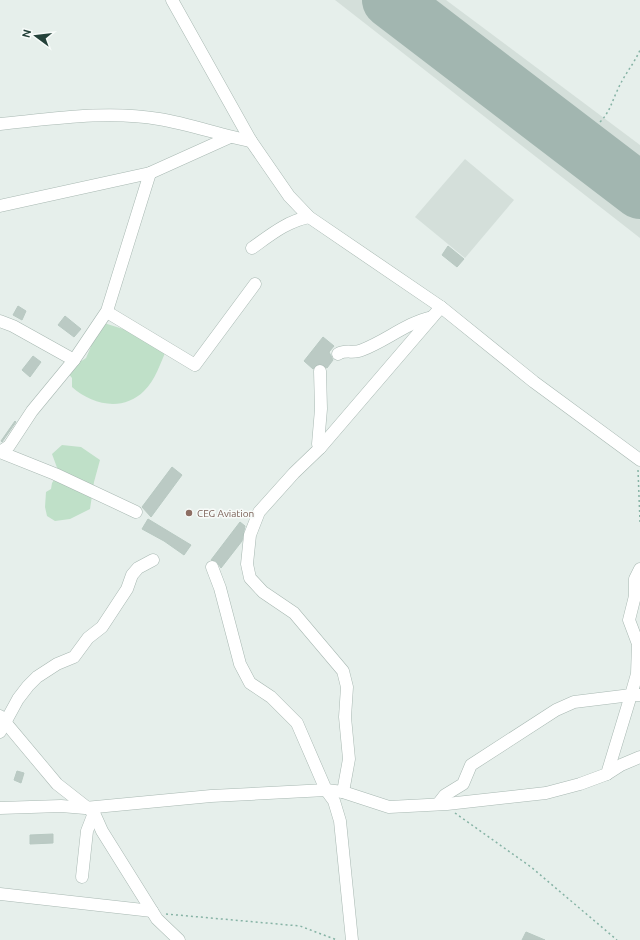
<svg xmlns="http://www.w3.org/2000/svg" width="640" height="940" viewBox="0 0 640 940" font-family="Ubuntu,sans-serif">
<style>
.built{fill:#d4dfda}
.green{fill:#bfe0c8}
.lines{fill:none;stroke-linecap:round;stroke-linejoin:round}
.runway{stroke:#a2b6b0;stroke-width:56}
.building{fill:#bbcac4;stroke:#b8c9c2}
.minor-casing{stroke:#a8b8b2;stroke-width:13}
.path{stroke:#86b3a5;stroke-width:1.5;stroke-dasharray:2 3;stroke-linecap:butt}
.minor{stroke:#fff;stroke-width:12}
.education-dot{fill:#8d6e63;stroke:#f7fbf9;stroke-width:1.5}
.labels{text-anchor:middle;stroke-width:3;stroke-linejoin:round;paint-order:stroke}
.education-label{font-size:10px;fill:#785e54;stroke:#f7fbf9;text-anchor:start}
</style>
<rect width="100%" height="100%" fill="#e6efeb"/>
<g class="built">
<path d="M 335,0 L 446,0 L 640,145 L 640,238 Z"/>
<path d="M 465,159 L 514,200 L 465,258 L 415,217 Z"/>
</g>
<g class="green">
<path d="M 104,323 L 152,338 L 167,348 C 161,362 155,381 144,391 C 123,412 92,405 72,387 L 72,378 L 68,373 L 68,370 L 86,358 L 95,337 Z"/>
<path d="M 62,445 L 81,447 L 100,460 L 94,482 L 90,509 L 70,519 L 55,521 L 47,516 L 45,507 L 46,492 L 51,489 L 52,483 L 59,473 L 52,454 Z"/>
</g>
<g class="lines">
<path class="runway" d="M 390,0 L 640,191"/>
</g>
<g class="building">
<path d="M 448,246 L 464,259 L 457,267 L 442,255 Z"/>
<path d="M 18,306 L 26,311 L 22,320 L 13,315 Z"/>
<path d="M 65,316 L 81,329 L 74,337 L 58,325 Z"/>
<path d="M 323,337 L 334,346 L 329,352 L 333,360 L 327,368 L 319,364 L 313,369 L 304,361 Z"/>
<path d="M 33,356 L 41,362 L 30,377 L 22,370 Z"/>
<path d="M 15,421 L 16,422 L 2,442 L 1,441 Z"/>
<path d="M 172,467 L 182,475 L 151,517 L 142,507 Z"/>
<path d="M 148,519 L 191,545 L 184,555 L 164,541 L 142,529 Z"/>
<path d="M 240,522 L 245,526 L 242,541 L 221,568 L 216,561 L 211,560 Z"/>
<path d="M 17,771 L 24,773 L 21,783 L 14,780 Z"/>
<path d="M 53,834 L 53,843 L 30,844 L 30,835 Z"/>
<path d="M 526,932 L 545,940 L 522,940 Z"/>
</g>
<g class="lines">
<g class="minor-casing">
<g id="minor">
<path d="M 172,0 L 251,141 L 289,196 L 309,217 L 441,307 L 534,382 L 640,460"/>
<path d="M 0,124 C 51,119 108,110 159,119 C 190,124 220,135 251,141"/>
<path d="M 0,206 L 150,173 L 230,137"/>
<path d="M 252,248 C 269,236 287,221 309,217"/>
<path d="M 107,312 L 195,365 L 255,284"/>
<path d="M 0,321 L 13,326 L 74,360"/>
<path d="M 338,354 C 345,349 354,354 362,350 C 386,341 406,323 432,317"/>
<path d="M 320,448 L 318,444 L 321,409 L 320,371"/>
<path d="M 0,452 L 9,446 L 32,411 L 74,360 L 107,311 L 150,173"/>
<path d="M 0,452 L 55,474 L 136,512"/>
<path d="M 212,567 L 220,588 L 240,664 L 250,683 L 271,697 L 297,723 L 326,790 L 334,801 L 340,821 L 352,940"/>
<path d="M 0,716 L 57,784 L 94,813 L 102,831 L 157,919 L 179,940"/>
<path d="M 0,732 L 18,699 L 28,686 L 37,677 L 57,664 L 74,657 L 88,638 L 102,627 L 127,589 L 132,575 L 138,568 L 153,560"/>
<path d="M 607,774 L 621,765 L 640,757"/>
<path d="M 343,792 L 349,759 L 345,717 L 347,687 L 343,671 L 294,613 L 263,592 L 250,578 L 247,564 L 250,535 L 259,512 L 294,473 L 320,448 L 441,307"/>
<path d="M 438,804 L 445,795 L 463,784 L 471,765 L 556,710 L 574,702 L 631,695 L 637,674 L 638,644 L 629,620 L 635,596 L 635,579 L 640,569"/>
<path d="M 0,808 L 61,806 L 85,808 L 211,796 L 326,790 L 343,792 L 389,807 L 447,804 L 546,793 L 580,784 L 607,774 L 631,695 L 640,695"/>
<path d="M 82,877 L 87,831 L 94,813"/>
<path d="M 0,894 L 152,911"/>
</g>
</g>
<g class="path">
<path d="M 600,122 C 610,112 612,101 618,89 C 624,75 634,64 640,50"/>
<path d="M 638,470 L 640,522"/>
<path d="M 455,813 L 531,867 L 617,940"/>
<path d="M 166,914 L 300,926 L 337,940"/>
</g>
<use href="#minor" class="minor"/>
</g>
<circle class="education-dot" cx="189" cy="513" r="4"/>
<g class="labels">
<g class="education-label">
<text x="197" y="517">CEG Aviation</text>
</g>
</g>
<g transform="translate(36 36) rotate(285)" stroke="#f7fbf9" stroke-width="3" paint-order="stroke">
<path d="M0-3L7 15L0 10L-7 15Z" fill="#24423a"/>
<text y="-6" font-size="11" font-weight="bold" text-anchor="middle" fill="#24423a">N</text>
</g>
</svg>
